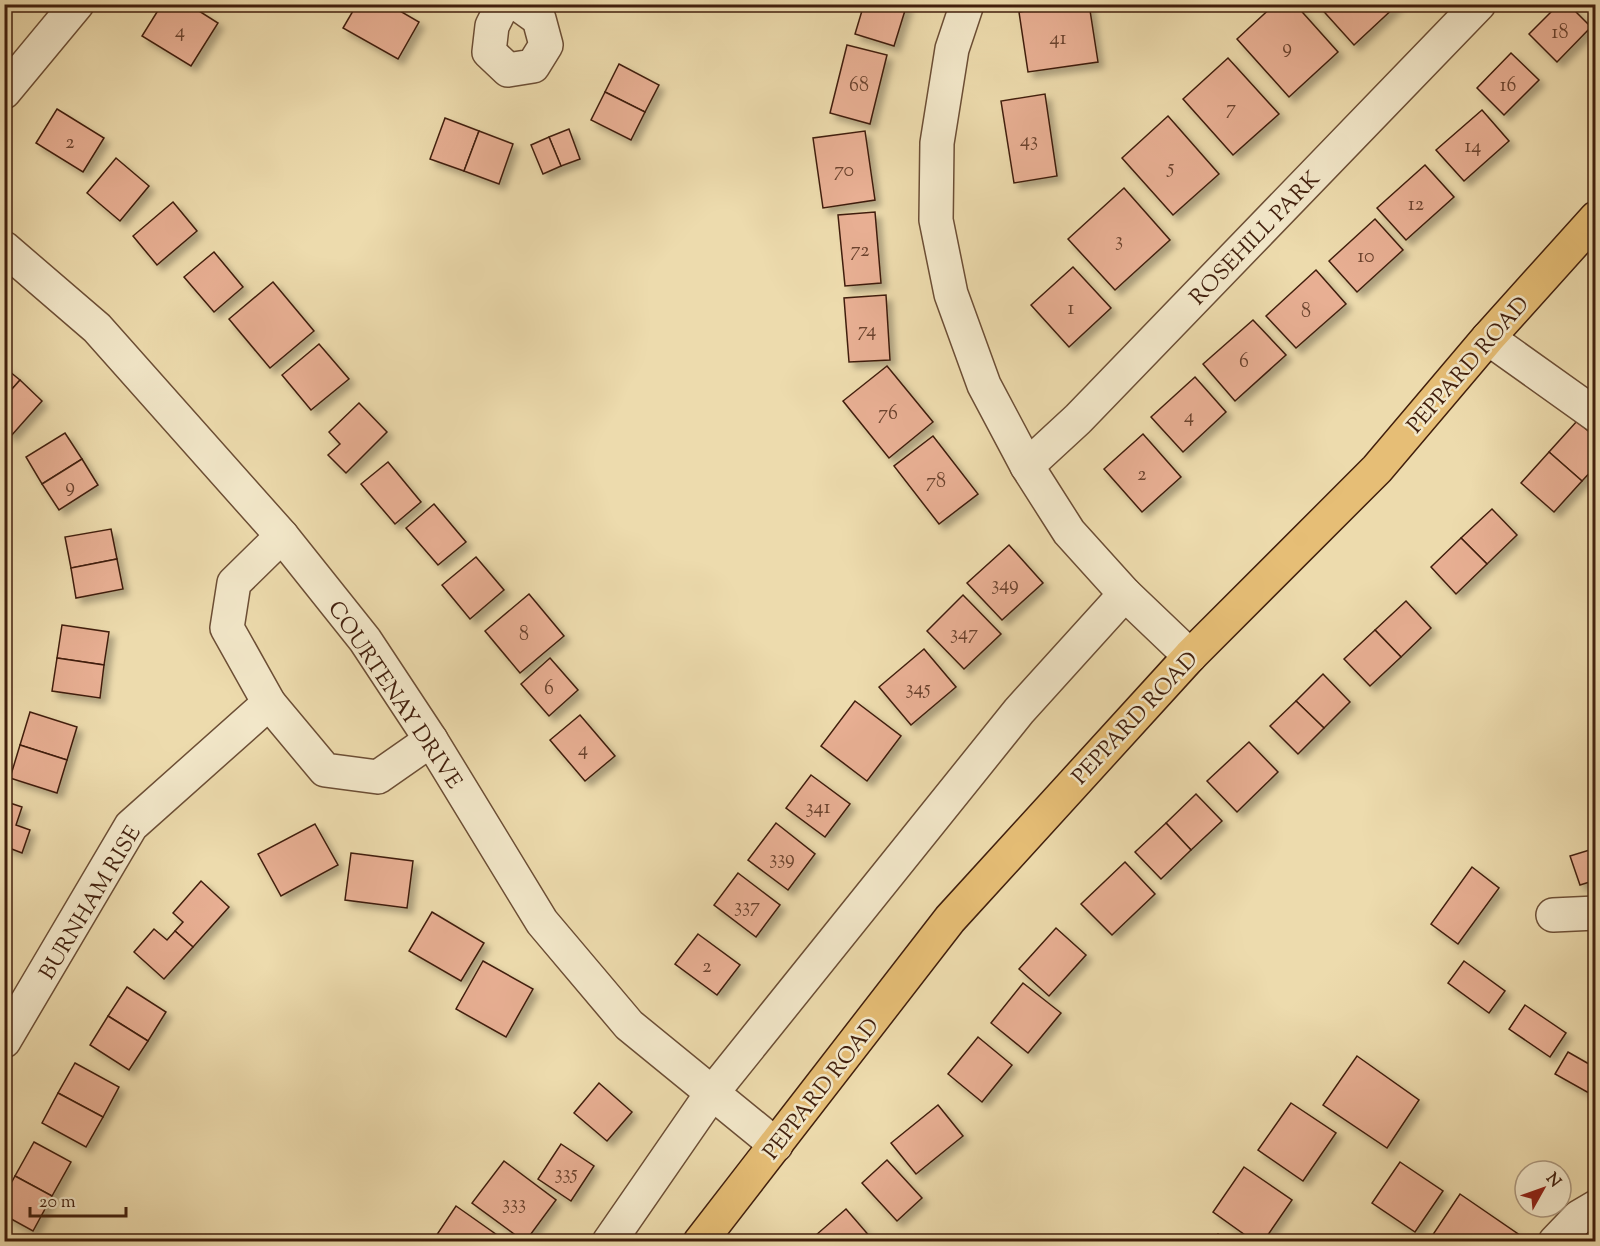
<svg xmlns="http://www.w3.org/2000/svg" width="1600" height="1246" viewBox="0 0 1600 1246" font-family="'Sorts Mill Goudy',serif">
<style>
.building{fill:#e8af93;stroke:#411f0d;stroke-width:1.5;filter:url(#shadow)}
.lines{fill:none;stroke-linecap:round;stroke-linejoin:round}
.minor-casing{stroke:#6c4e35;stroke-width:36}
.major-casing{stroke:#411f0d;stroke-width:36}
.minor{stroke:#f3e8ca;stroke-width:33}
.major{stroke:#e6be76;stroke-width:33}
.labels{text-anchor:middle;stroke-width:5;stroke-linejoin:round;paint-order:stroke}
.number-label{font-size:20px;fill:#6b432e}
.street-label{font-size:22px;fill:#411f0d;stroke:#f3e8ca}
</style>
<defs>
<filter id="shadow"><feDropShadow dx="5.5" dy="5.5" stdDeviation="3" flood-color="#0004"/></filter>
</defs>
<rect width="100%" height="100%" fill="#eddbad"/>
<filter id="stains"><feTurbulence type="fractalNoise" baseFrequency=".00333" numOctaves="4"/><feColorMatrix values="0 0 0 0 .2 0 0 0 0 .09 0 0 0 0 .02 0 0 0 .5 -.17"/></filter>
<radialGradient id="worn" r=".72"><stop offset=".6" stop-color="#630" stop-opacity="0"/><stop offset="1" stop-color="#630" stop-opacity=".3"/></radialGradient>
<g class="building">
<path d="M 162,4 L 188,4 L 218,23 L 191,66 L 142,36 Z"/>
<path d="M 357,4 L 388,4 L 419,22 L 398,59 L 343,28 Z"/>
<path d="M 864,4 L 907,4 L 894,46 L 855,34 Z"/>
<path d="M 1069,4 L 1089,4 L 1098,62 L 1028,72 L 1019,12 Z"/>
<path d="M 1275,4 L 1295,4 L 1338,52 L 1289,97 L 1237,39 Z"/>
<path d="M 1317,4 L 1398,4 L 1354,45 Z"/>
<path d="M 1559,4 L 1568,4 L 1591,27 L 1557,62 L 1529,34 Z"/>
<path d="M 847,45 L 887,55 L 870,124 L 830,113 Z"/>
<path d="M 1511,53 L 1539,80 L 1504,115 L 1477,88 Z"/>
<path d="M 1228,58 L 1279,114 L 1233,155 L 1183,99 Z"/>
<path d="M 619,64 L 659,85 L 645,112 L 605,92 Z"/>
<path d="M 605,92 L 645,112 L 631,140 L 591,120 Z"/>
<path d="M 1045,94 L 1057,176 L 1014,183 L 1001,101 Z"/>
<path d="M 57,109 L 104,138 L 83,172 L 36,143 Z"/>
<path d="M 1482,110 L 1509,141 L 1464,181 L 1436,150 Z"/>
<path d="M 1168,116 L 1219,174 L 1173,215 L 1122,158 Z"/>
<path d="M 445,118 L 479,131 L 464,171 L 430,159 Z"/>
<path d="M 569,129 L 580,159 L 561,166 L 549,137 Z"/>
<path d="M 479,131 L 513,144 L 499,184 L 464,171 Z"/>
<path d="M 865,131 L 875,200 L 823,208 L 813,138 Z"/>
<path d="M 549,137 L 561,166 L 543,174 L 531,145 Z"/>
<path d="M 116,158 L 149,186 L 120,221 L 87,193 Z"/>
<path d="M 1425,165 L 1454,197 L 1406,240 L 1377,208 Z"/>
<path d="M 1124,188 L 1170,240 L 1115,290 L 1068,239 Z"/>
<path d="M 173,202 L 197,231 L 157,265 L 133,236 Z"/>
<path d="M 875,212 L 881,283 L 845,286 L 838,215 Z"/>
<path d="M 1375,219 L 1403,250 L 1357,292 L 1329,261 Z"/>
<path d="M 214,252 L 243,287 L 214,312 L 184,277 Z"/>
<path d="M 1073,267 L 1111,308 L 1069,347 L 1031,305 Z"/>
<path d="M 1316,270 L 1346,304 L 1296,348 L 1266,316 Z"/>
<path d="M 273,282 L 314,331 L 270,368 L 229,319 Z"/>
<path d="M 886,295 L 890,360 L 849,362 L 844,298 Z"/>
<path d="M 1253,320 L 1286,355 L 1235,401 L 1203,364 Z"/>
<path d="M 319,344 L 349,379 L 311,410 L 282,375 Z"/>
<path d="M 887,366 L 933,422 L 889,458 L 843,401 Z"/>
<path d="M 4,367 L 20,380 L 4,398 Z"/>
<path d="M 1195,377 L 1226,412 L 1183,452 L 1151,417 Z"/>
<path d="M 20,380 L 42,401 L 11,436 L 4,430 L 4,398 Z"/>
<path d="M 359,403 L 387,432 L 346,473 L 328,455 L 340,444 L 329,432 Z"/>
<path d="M 1577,421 L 1596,438 L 1596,466 L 1582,481 L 1549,452 Z"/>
<path d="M 65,433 L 82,459 L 42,484 L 26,457 Z"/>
<path d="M 1143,434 L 1181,477 L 1142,512 L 1104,469 Z"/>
<path d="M 933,436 L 978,494 L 939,524 L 894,466 Z"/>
<path d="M 1549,452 L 1582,481 L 1554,512 L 1521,483 Z"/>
<path d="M 82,459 L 98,485 L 59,510 L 42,484 Z"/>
<path d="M 388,462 L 421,502 L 395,524 L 361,484 Z"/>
<path d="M 434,504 L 466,542 L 438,565 L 406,528 Z"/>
<path d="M 1492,509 L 1517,535 L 1487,564 L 1461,538 Z"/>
<path d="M 111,529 L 117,559 L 71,568 L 65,537 Z"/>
<path d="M 1461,538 L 1487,564 L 1456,594 L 1431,567 Z"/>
<path d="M 1009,545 L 1043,583 L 1002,620 L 967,583 Z"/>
<path d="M 476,557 L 504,590 L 470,619 L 442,585 Z"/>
<path d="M 117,559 L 123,589 L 76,598 L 71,568 Z"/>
<path d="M 529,594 L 564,636 L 520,673 L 485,631 Z"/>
<path d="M 963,595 L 1001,634 L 964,669 L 927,631 Z"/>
<path d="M 1406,601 L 1431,628 L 1401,657 L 1375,630 Z"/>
<path d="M 62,625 L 109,632 L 104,665 L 57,658 Z"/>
<path d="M 1375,630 L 1401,657 L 1370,686 L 1344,659 Z"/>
<path d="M 924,649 L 956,687 L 911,725 L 879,687 Z"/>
<path d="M 57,658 L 104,665 L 100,698 L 52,691 Z"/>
<path d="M 550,658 L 578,690 L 549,716 L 521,684 Z"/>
<path d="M 1323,674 L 1350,702 L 1324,728 L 1296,701 Z"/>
<path d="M 855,701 L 901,736 L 867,781 L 821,746 Z"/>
<path d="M 1296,701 L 1324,728 L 1298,754 L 1270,726 Z"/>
<path d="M 30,712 L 77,727 L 67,760 L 20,745 Z"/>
<path d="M 580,715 L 615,756 L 585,781 L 550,740 Z"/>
<path d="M 1249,742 L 1278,772 L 1237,812 L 1207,781 Z"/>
<path d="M 20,745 L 67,760 L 57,793 L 10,778 Z"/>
<path d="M 811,775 L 850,804 L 825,837 L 786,808 Z"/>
<path d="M 1196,794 L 1222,821 L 1191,850 L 1166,823 Z"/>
<path d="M 4,801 L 22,807 L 16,825 L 30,830 L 22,853 L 4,846 Z"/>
<path d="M 776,823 L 815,854 L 788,890 L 748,860 Z"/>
<path d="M 1166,823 L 1191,850 L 1161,879 L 1135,852 Z"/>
<path d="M 315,824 L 338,865 L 281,896 L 258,854 Z"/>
<path d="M 1596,848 L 1596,880 L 1580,885 L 1570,856 Z"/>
<path d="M 351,853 L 413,861 L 407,908 L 345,900 Z"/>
<path d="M 1125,862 L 1155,894 L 1112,935 L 1081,904 Z"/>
<path d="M 1472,867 L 1499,888 L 1458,944 L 1431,924 Z"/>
<path d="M 738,873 L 780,905 L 756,937 L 714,905 Z"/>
<path d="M 201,881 L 229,907 L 193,947 L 175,931 L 183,922 L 173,913 Z"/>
<path d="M 432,912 L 484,943 L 461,981 L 409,951 Z"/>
<path d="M 1056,928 L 1086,955 L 1049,996 L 1019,969 Z"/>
<path d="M 154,929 L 167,940 L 175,931 L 193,947 L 164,979 L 134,952 Z"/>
<path d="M 698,934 L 740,965 L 717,995 L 675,964 Z"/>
<path d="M 483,961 L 533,989 L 506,1037 L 456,1009 Z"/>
<path d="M 1464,961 L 1505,991 L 1489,1013 L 1448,983 Z"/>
<path d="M 1023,983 L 1061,1013 L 1028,1053 L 991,1023 Z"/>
<path d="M 127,987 L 166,1012 L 148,1041 L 108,1016 Z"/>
<path d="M 1525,1005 L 1566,1033 L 1550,1057 L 1509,1029 Z"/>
<path d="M 108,1016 L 148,1041 L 129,1070 L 90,1045 Z"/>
<path d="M 978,1037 L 1012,1065 L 982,1102 L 948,1074 Z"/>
<path d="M 1568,1052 L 1596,1068 L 1596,1097 L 1555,1074 Z"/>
<path d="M 1357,1056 L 1419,1100 L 1387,1148 L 1323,1105 Z"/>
<path d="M 75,1063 L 119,1087 L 103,1117 L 58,1093 Z"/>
<path d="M 599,1083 L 632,1112 L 607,1141 L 574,1113 Z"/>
<path d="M 58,1093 L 103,1117 L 86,1147 L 42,1123 Z"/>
<path d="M 1291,1103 L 1336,1133 L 1303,1181 L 1258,1150 Z"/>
<path d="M 938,1105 L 963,1136 L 916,1174 L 891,1143 Z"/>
<path d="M 34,1142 L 71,1162 L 52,1196 L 15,1176 Z"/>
<path d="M 561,1144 L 594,1166 L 571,1201 L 538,1179 Z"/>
<path d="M 887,1160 L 922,1198 L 897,1221 L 862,1183 Z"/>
<path d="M 504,1161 L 556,1200 L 525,1242 L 472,1203 Z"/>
<path d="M 1400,1162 L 1443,1191 L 1415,1232 L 1372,1203 Z"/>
<path d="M 1244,1167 L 1292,1200 L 1263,1242 L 1255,1242 L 1213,1212 Z"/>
<path d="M 15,1176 L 52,1196 L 33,1231 L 4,1215 L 4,1196 Z"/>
<path d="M 1460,1194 L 1524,1238 L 1521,1242 L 1440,1242 L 1432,1236 Z"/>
<path d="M 456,1206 L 507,1242 L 432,1242 Z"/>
<path d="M 846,1209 L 872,1239 L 821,1242 L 816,1235 Z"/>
<path d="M 1218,1234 L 1228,1242 L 1213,1242 Z"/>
</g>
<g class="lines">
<g class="minor-casing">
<g id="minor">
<path d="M 503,4 L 492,26 L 489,52 L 508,70 L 533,66 L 546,45 L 539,19 L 518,4"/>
<path d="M 967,4 L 952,49 L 937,143 L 936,220 L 951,294 L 984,385 L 1027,466 L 1069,532 L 1125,594 L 1190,656"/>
<path d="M 4,92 L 77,4"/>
<path d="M 4,248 L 97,328 L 282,536 L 365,640 L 431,740 L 542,922 L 629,1025 L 776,1145"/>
<path d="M 1488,338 L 1596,415"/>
<path d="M 1027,466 L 1078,419 L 1479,4"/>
<path d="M 282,536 L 234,583 L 227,628 L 269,703 L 325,770 L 378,777 L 431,740"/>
<path d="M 1553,915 L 1596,913"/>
<path d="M 4,1041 L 131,826 L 269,703"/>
<path d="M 609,1242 L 712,1093 L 1019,711 L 1125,594"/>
<path d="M 1555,1242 L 1579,1217 L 1596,1207"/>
</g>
</g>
<g class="major-casing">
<path id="major" d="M 700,1242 L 950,919 L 1190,656 L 1377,469 L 1488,338 L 1596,218"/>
</g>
<use href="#minor" class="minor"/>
<use href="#major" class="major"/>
</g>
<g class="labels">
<g class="number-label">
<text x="180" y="37">4</text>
<text x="1560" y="38">18</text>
<text x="1058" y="44">41</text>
<text x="1287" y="53">9</text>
<text x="859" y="91">68</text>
<text x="1508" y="91">16</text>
<text x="1231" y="114">7</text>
<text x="1029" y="146">43</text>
<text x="70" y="148">2</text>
<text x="1473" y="152">14</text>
<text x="1171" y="173">5</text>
<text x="844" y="176">70</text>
<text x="1416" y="210">12</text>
<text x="1119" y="246">3</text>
<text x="860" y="256">72</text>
<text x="1366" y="262">10</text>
<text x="1071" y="314">1</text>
<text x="1306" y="317">8</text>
<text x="867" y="336">74</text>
<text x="1244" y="367">6</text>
<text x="888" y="419">76</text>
<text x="1189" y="422">4</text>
<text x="1142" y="480">2</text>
<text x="936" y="487">78</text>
<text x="70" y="492">9</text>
<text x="1005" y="590">349</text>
<text x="964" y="639">347</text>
<text x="524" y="640">8</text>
<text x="549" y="694">6</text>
<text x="918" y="694">345</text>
<text x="583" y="755">4</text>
<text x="818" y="813">341</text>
<text x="782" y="864">339</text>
<text x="747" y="912">337</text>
<text x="707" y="972">2</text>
<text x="566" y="1179">335</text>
<text x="514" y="1209">333</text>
</g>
<g class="street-label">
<text transform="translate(1254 237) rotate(-46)" y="8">ROSEHILL PARK</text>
<text transform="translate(1467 364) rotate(-49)" y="8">PEPPARD ROAD</text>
<text transform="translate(396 694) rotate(56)" y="8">COURTENAY DRIVE</text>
<text transform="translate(1134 717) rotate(-47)" y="8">PEPPARD ROAD</text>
<text transform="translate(89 902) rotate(-59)" y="8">BURNHAM RISE</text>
<text transform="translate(820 1088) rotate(-52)" y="8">PEPPARD ROAD</text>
</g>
</g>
<rect width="1600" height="1246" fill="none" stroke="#eddbad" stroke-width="24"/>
<rect x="6" y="6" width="1588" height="1234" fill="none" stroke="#411f0d" stroke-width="3"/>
<rect x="12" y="12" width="1576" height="1222" fill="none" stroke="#411f0d" stroke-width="1.5"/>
<g transform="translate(1543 1189) rotate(50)"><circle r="28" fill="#f3e8ca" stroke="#ac987e" stroke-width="1.5"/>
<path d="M0-4.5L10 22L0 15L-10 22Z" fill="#8f2418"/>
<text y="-9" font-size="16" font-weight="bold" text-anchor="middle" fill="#411f0d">N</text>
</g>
<path d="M30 1207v9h96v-9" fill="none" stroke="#411f0d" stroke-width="3"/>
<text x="39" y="1207" font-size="18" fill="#411f0d" stroke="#f3e8ca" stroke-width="4.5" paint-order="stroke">20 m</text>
<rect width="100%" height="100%" filter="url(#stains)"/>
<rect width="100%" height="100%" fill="url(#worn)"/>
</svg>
